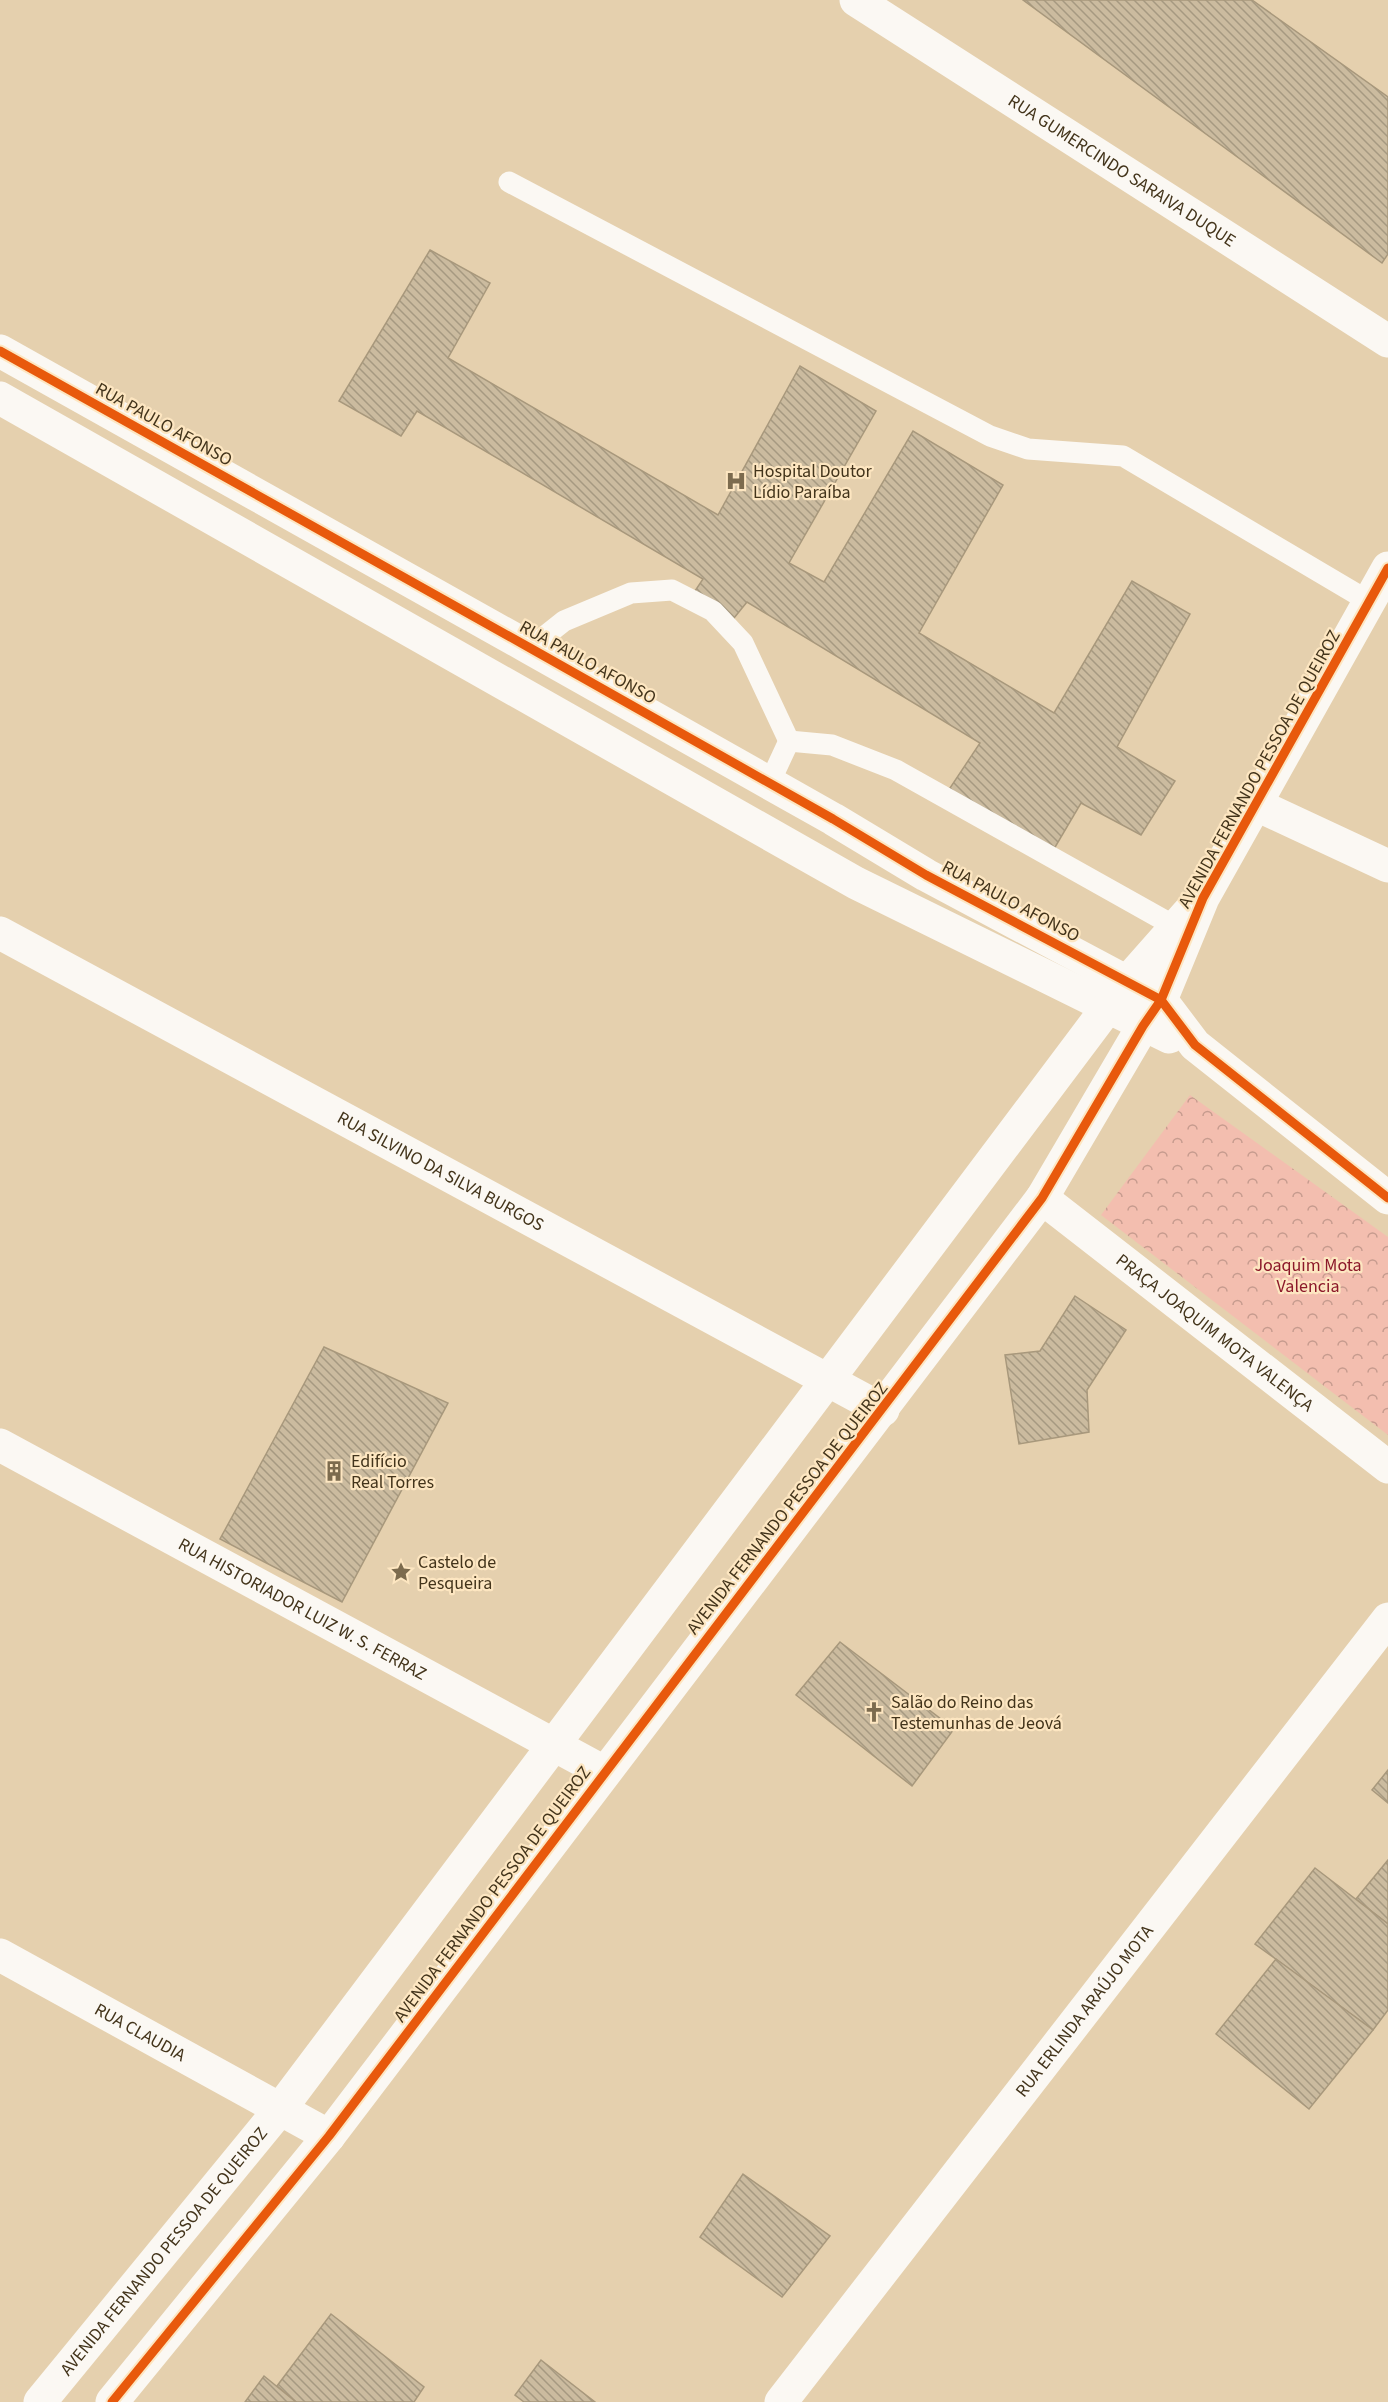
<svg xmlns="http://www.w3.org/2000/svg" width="1388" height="2402" viewBox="0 0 1388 2402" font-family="'Source Sans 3',sans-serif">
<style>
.park{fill:url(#park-crowns)}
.building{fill:url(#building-back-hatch);stroke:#a8987c;stroke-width:1.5}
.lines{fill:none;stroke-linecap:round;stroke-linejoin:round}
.service{stroke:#fbf8f3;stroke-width:21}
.minor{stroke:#fbf8f3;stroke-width:33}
.tertiary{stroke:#fbf8f3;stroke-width:33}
.cycleway-casing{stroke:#fde6c1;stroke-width:13}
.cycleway{stroke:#e8590c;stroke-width:9}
.labels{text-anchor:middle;stroke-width:4.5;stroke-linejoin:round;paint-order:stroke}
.street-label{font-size:18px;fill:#43341b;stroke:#fde6c1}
.poi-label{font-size:18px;fill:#43341b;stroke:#fde6c1;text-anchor:start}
.park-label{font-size:18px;fill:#8c192a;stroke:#fde6c1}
</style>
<defs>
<pattern id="park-crowns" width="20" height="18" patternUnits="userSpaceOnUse" patternTransform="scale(1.5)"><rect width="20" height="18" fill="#f3beaf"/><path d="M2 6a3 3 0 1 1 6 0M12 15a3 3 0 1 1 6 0" fill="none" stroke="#c69b8e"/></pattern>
<pattern id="building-back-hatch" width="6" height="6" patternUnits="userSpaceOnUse" patternTransform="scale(1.5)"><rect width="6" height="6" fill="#cbbb9f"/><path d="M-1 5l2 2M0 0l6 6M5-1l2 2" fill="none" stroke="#a69981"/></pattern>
</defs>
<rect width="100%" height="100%" fill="#e5d0ae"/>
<path class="park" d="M 1190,1095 L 1388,1237 L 1388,1435 L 1101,1215 Z"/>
<g class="building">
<path d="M 1023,0 L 1252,0 L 1388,97 L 1388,254 L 1382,263 Z"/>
<path d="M 430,250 L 490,283 L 448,358 L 718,515 L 800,366 L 876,411 L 789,563 L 824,582 L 913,431 L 1003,485 L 919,633 L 1054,713 L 1132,581 L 1190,614 L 1117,747 L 1175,781 L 1141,835 L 1081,803 L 1054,849 L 948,791 L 980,743 L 747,602 L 734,618 L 693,594 L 703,579 L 417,411 L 401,436 L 339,401 Z"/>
<path d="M 1075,1296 L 1126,1330 L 1087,1390 L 1089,1432 L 1019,1444 L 1005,1355 L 1040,1351 Z"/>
<path d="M 324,1347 L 448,1403 L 342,1602 L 220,1539 Z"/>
<path d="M 840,1642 L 954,1729 L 912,1786 L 796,1695 Z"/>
<path d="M 1388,1770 L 1388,1803 L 1372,1790 Z"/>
<path d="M 1388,1860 L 1388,1924 L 1356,1899 Z"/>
<path d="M 1315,1868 L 1388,1924 L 1388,2010 L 1373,2030 L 1255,1944 Z"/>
<path d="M 1276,1959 L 1373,2030 L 1309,2109 L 1216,2034 Z"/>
<path d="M 743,2174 L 830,2236 L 782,2297 L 700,2237 Z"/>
<path d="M 331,2314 L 424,2387 L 414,2402 L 296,2402 L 277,2386 Z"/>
<path d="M 541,2360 L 595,2402 L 524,2402 L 515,2395 Z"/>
<path d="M 264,2376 L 296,2402 L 245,2402 Z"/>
</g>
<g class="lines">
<g class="service">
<path d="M 509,182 L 990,436 L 1028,449 L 1123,456 L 1370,602"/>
<path d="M 530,648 L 564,621 L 631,593 L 672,590 L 713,611 L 743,643 L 789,741"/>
<path d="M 769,784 L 789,741 L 832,745 L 896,770 L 1185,932"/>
</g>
<g class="minor">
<path id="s1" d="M 856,0 L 1388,341"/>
<path d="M 0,351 L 530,648 L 833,819 L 926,875 L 1161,1000 L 1195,1045 L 1388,1198"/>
<path d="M 0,398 L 856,883 L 1169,1037"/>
<path d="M 1257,805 L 1388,866"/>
<path id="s2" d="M 0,933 L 883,1410"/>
<path id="s3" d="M 1042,1198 L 1388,1467"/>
<path id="s4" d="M 0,1445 L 604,1772"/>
<path id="s5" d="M 0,1955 L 329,2136"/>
<path id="s6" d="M 781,2402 L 1388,1619"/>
</g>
<g class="tertiary">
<path id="s7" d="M 40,2402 L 281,2108 L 1107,1008 L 1128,981 L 1189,912"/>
<path d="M 112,2402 L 329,2136 L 1042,1198 L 1143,1026 L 1161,1000 L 1203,898 L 1388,568"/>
</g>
<g class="cycleway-casing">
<g id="cycleway">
<path d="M 0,351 L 530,648 L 833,819 L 926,875 L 1161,1000 L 1195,1045 L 1388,1198"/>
<path d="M 112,2402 L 329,2136 L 1042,1198 L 1143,1026 L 1161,1000 L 1203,898 L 1388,568"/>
</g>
</g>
<use href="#cycleway" class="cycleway"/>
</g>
<defs>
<g id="hospital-bare" transform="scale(1.62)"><path d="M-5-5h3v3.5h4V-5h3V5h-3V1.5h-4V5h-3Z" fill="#7c6b4e" stroke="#fde6c1" stroke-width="2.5" paint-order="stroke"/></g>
<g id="building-bare" transform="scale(1.62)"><path d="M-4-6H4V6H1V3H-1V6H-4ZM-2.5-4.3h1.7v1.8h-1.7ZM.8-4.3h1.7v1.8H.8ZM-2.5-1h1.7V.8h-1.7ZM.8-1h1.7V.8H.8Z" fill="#7c6b4e" stroke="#fde6c1" stroke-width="2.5" paint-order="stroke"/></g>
<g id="sight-bare" transform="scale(1.62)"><path d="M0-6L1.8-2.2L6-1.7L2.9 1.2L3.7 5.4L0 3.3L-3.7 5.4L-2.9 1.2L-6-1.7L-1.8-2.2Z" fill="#7c6b4e" stroke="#fde6c1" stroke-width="2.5" paint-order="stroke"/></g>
<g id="church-bare" transform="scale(1.62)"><path d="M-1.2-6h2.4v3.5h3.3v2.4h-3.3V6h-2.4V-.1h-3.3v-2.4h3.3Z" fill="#7c6b4e" stroke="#fde6c1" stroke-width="2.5" paint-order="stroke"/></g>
</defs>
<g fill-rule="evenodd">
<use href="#hospital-bare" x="736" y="481"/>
<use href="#building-bare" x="334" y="1471"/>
<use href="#sight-bare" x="401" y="1572"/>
<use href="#church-bare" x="874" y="1712"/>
</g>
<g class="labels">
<g class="street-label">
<text dy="6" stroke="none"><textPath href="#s1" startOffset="316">RUA GUMERCINDO SARAIVA DUQUE</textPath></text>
<text transform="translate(164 424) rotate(29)" y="6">RUA PAULO AFONSO</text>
<text transform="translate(588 662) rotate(29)" y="6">RUA PAULO AFONSO</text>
<text transform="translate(1259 769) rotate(-61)" y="6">AVENIDA FERNANDO PESSOA DE QUEIROZ</text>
<text transform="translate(1011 901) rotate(28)" y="6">RUA PAULO AFONSO</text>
<text dy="6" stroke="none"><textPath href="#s2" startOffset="501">RUA SILVINO DA SILVA BURGOS</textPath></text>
<text dy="6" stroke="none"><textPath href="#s3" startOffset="219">PRAÇA JOAQUIM MOTA VALENÇA</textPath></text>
<text transform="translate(787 1508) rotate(-52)" y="6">AVENIDA FERNANDO PESSOA DE QUEIROZ</text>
<text dy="6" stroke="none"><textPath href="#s4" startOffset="344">RUA HISTORIADOR LUIZ W. S. FERRAZ</textPath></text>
<text transform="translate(492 1894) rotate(-53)" y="6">AVENIDA FERNANDO PESSOA DE QUEIROZ</text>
<text dy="6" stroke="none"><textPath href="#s6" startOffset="495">RUA ERLINDA ARAÚJO MOTA</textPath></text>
<text dy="6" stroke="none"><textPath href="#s5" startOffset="160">RUA CLAUDIA</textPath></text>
<text dy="6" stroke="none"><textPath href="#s7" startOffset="195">AVENIDA FERNANDO PESSOA DE QUEIROZ</textPath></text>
</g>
<g class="poi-label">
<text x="753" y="477">Hospital Doutor<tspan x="753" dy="21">Lídio Paraíba</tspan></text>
<text x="351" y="1467">Edifício<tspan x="351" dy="21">Real Torres</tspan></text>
<text x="418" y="1568">Castelo de<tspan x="418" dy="21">Pesqueira</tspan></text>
<text x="891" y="1708">Salão do Reino das<tspan x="891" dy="21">Testemunhas de Jeová</tspan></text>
</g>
<g class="park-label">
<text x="1308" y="1271">Joaquim Mota<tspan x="1308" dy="21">Valencia</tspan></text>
</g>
</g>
</svg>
